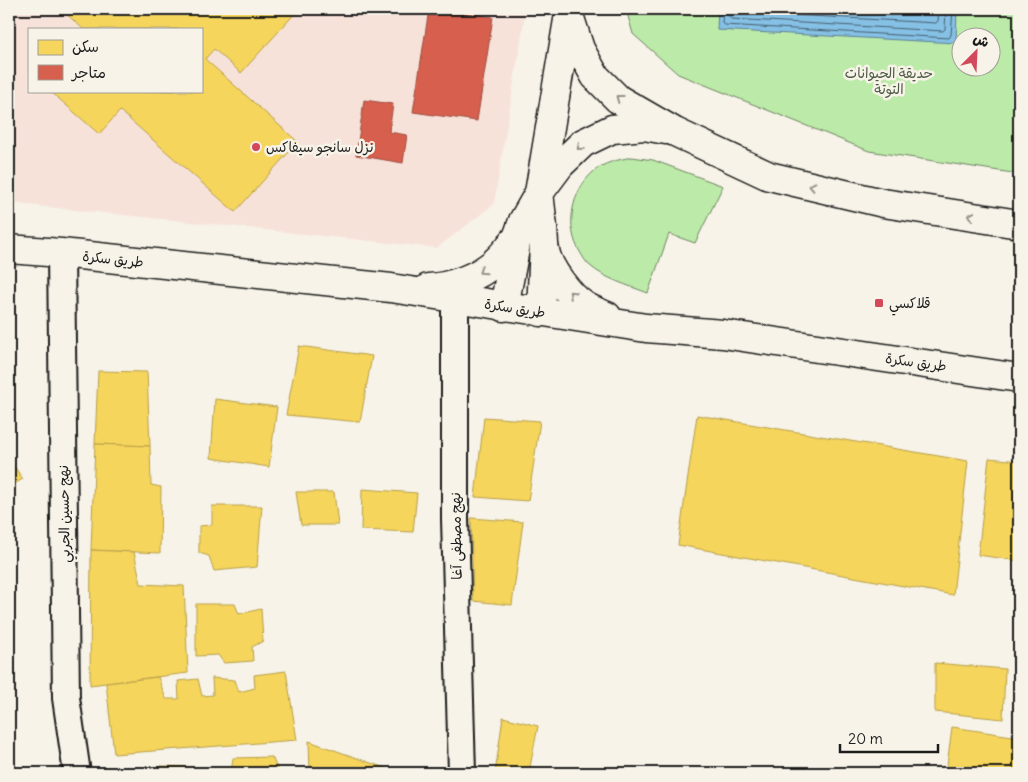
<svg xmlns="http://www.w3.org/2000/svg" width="1028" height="782" viewBox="0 0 1028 782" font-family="Delius,'Playpen Sans Arabic',sans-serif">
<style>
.built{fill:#f7e2da;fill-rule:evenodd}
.green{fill:#bceaa8;stroke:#6c8362;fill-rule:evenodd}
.water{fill:#85c0e5;stroke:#5b7e95}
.homes{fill:#f6d55c;stroke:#b59e49}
.shops{fill:#d6604d;stroke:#9e4c3e}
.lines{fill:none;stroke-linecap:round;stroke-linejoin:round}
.shore{stroke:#465e6c;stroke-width:1}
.street-casing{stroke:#1c1c1c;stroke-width:30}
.secondary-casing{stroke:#1c1c1c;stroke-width:31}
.street{stroke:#f7f3e8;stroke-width:26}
.secondary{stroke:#f7f3e8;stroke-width:28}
.oneway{stroke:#94928c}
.poi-dot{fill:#d1495b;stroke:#f7f3e8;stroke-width:2}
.labels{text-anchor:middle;stroke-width:5;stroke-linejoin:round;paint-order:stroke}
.park-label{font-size:14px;fill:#4c5a46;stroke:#f7f3e8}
.poi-label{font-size:14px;fill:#1c1c1c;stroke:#f7f3e8;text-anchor:start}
.street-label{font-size:14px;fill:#1c1c1c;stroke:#f7f3e8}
</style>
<rect width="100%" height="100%" fill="#f7f3e8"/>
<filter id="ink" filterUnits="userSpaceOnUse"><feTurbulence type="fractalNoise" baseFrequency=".02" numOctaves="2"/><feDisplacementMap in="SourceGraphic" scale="10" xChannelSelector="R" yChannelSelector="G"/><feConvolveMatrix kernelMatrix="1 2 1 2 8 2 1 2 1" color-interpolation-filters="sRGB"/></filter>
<g filter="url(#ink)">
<path class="built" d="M 9,9 L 526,9 L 494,204 L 437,248 L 9,203 ZM 29,29 L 201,29 L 201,91 L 29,91 Z"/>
<g class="green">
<path d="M 626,9 L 1019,9 L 1019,174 L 869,151 L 678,74 L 633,34 ZM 960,38 L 990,38 L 990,68 L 960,68 Z"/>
<path d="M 632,157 L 653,160 L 723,186 L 695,243 L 669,234 L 648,293 C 627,285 605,279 589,265 C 585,261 583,257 580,252 C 565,227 571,192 593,172 C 604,162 618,160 632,157 Z"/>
</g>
<path class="water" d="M 718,9 L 957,9 L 956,43 L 717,30 Z"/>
<g class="homes">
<path d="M 61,9 L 299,9 L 241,73 L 214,49 L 205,59 L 298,142 L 235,212 L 120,111 L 99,134 L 50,91 L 201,91 L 201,29 L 83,29 Z"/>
<path d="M 299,346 L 372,356 L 360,422 L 286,415 Z"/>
<path d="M 98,371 L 147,372 L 150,446 L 95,444 Z"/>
<path d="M 215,399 L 277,407 L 269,467 L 211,458 Z"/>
<path d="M 697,415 L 968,461 L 953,595 L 678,545 Z"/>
<path d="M 484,417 L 540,421 L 528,501 L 475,497 Z"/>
<path d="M 95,444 L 150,446 L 151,485 L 161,487 L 160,553 L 91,550 Z"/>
<path d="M 989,458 L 1019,461 L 1019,561 L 978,555 Z"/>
<path d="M 9,459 L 23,479 L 9,487 Z"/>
<path d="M 362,489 L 417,493 L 413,532 L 361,530 Z"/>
<path d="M 296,492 L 334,492 L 338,525 L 301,525 Z"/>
<path d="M 212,506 L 262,506 L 257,567 L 214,571 L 209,556 L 199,553 L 199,526 L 212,525 Z"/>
<path d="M 471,518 L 523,522 L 512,605 L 473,601 Z"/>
<path d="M 91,550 L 134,552 L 141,584 L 184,586 L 188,673 L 90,685 Z"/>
<path d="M 196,604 L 235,604 L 239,614 L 261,609 L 263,641 L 252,647 L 253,661 L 224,663 L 218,655 L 196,656 Z"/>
<path d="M 935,663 L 1005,669 L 1003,719 L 935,712 Z"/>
<path d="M 286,671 L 297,740 L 114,754 L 106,683 L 158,677 L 166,699 L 179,699 L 178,681 L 198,679 L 202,696 L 213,695 L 212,678 L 235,680 L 239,692 L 255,688 L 254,675 Z"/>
<path d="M 503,717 L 538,726 L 530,767 L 564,773 L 495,773 Z"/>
<path d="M 952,727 L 1019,737 L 1017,773 L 946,773 Z"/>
<path d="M 309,741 L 399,773 L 310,773 Z"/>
<path d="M 272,757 L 279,773 L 231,773 L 233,758 Z"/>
<path d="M 161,766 L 202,768 L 202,773 L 161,773 Z"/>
</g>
<g class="shops">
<path d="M 429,9 L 438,9 L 493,17 L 477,121 L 413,112 Z"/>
<path d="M 364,100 L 393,104 L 389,132 L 407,135 L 403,163 L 356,155 Z"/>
</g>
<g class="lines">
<g class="shore">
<path d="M 723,9 L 722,23 L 725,25 L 949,38 L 951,35 L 953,9"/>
<path d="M 729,9 L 729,17 L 731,19 L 943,31 L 945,29 L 946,9"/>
<path d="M 737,9 L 737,11 L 739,12 L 936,23 L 938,21 L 939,9"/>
</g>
<g class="street-casing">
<g id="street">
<path d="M 61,253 L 66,698 L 77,773"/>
<path d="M 455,298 L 455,519 L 462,773"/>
</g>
</g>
<g class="secondary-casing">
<g id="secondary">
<path d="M 569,15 L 580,49 L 595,76 L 618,99 L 675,132 L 769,176 L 883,203 L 1019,224"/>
<path d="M 9,249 L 61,253 L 391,288 L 646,328 L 723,334 L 1019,378"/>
<path d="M 545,250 C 548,268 570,297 585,306 C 592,310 600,313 607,316"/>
<path d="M 428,288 C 451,287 479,277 496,261 C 504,254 510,245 517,238"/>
<path d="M 504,307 L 517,238 L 523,221 L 539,193 L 560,165 L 583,143 L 612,129 L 644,126 L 666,130"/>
<path d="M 541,312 L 544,244 L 543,227 L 539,193 L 568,20"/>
</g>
</g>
<use href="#street" class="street"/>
<use href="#secondary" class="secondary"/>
</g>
<defs><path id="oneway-chevron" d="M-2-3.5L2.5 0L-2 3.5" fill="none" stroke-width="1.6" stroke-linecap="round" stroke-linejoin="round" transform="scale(1.25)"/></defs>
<g class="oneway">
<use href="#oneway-chevron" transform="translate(619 98) rotate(-143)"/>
<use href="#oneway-chevron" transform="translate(580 147) rotate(140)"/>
<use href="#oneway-chevron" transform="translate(812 186) rotate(-167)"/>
<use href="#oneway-chevron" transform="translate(971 216) rotate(-171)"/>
<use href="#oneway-chevron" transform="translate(482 271) rotate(147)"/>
<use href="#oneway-chevron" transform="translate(572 294) rotate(-136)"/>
</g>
</g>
<g class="poi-dot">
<circle cx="256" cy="147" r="5"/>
<rect x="874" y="298" width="10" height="10" rx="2.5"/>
</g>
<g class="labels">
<g class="park-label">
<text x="889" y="78">حديقة الحيوانات<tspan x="889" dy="16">التوتة</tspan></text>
</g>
<g class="poi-label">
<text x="266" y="152">نزل سانجو سيفاكس</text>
<text x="889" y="308">قلاكسي</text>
</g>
<g class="street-label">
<text transform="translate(113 259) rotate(6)" y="5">طريق سكرة</text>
<text transform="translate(515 308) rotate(9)" y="5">طريق سكرة</text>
<text transform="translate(916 362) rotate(8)" y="5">طريق سكرة</text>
<text transform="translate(64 514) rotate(-91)" y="5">نهج حسين الجربي</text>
<text transform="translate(456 536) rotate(-91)" y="5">نهج مصطفى آغا</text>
</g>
</g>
<rect width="1028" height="782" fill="none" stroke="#f7f3e8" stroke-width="30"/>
<rect x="15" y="15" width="998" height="752" fill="none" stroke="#1c1c1c" stroke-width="2" filter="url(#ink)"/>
<rect x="28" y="28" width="175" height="65" fill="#f7f3e8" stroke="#9f9d96"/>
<rect x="38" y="40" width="25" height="15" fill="#f6d55c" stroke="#9f9d96"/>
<text x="72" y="52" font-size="15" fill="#1c1c1c">سكن</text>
<rect x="38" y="65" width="25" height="15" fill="#d6604d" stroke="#9f9d96"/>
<text x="72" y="78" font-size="15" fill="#1c1c1c">متاجر</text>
<g transform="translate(976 52) rotate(24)"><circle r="24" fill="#f7f3e8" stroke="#9f9d96"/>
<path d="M0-4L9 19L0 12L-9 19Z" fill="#d1495b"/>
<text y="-8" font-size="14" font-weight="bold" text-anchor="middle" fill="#1c1c1c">ش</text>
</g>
<path d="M840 744v8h98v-8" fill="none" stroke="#1c1c1c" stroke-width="2.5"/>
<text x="848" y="744" font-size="15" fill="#1c1c1c" stroke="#f7f3e8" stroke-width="4" paint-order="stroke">20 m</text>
</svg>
